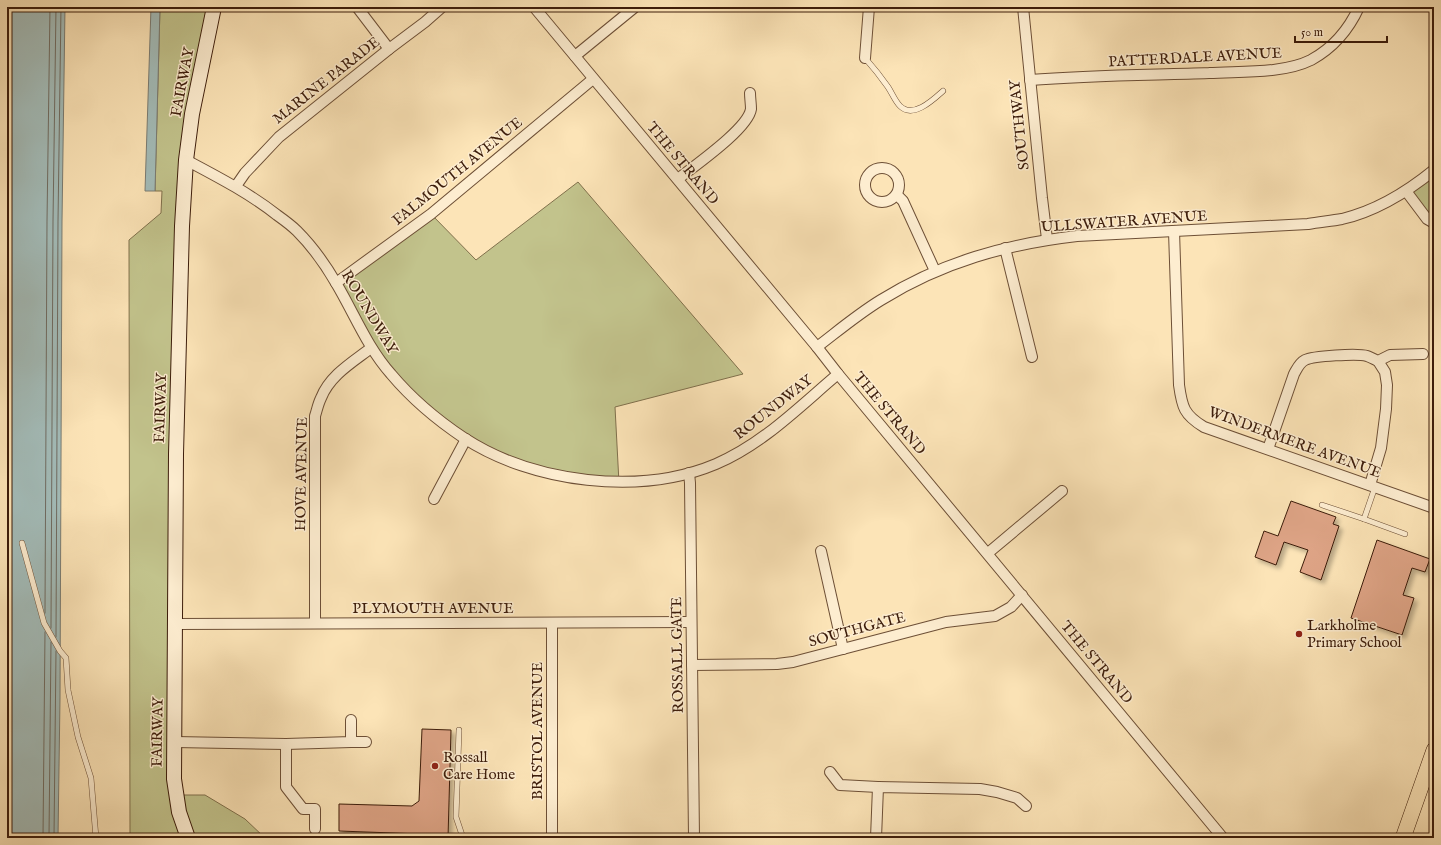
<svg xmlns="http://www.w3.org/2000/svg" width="1441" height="845" viewBox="0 0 1441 845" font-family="'IM FELL English',serif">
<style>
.green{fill:#c2c38c;stroke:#80704c}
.water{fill:#a3bcb9;stroke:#7a7c73}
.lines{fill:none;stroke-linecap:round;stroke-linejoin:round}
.shore{stroke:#706c62;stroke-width:1}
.building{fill:#dea486;stroke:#3d1d0b;filter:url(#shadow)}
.lane-casing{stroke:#6d4f36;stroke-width:6}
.street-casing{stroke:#6d4f36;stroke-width:12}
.secondary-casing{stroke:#3d1d0b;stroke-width:16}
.primary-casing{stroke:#3d1d0b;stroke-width:16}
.lane{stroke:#fdedd0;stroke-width:5}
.street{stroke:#fdedd0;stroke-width:10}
.secondary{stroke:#fdedd0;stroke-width:14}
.primary{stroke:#fce4b7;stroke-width:15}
.poi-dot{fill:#8f2418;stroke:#fdedd0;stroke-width:1.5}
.labels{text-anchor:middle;stroke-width:3;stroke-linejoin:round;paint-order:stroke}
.street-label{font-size:15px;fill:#3d1d0b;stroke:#fdedd0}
.poi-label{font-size:15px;fill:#3d1d0b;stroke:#fdedd0;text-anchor:start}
</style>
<defs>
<filter id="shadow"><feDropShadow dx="3.5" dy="3.5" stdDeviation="2" flood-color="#0004"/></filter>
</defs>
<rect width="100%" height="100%" fill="#fce4b7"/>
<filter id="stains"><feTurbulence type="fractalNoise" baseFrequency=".005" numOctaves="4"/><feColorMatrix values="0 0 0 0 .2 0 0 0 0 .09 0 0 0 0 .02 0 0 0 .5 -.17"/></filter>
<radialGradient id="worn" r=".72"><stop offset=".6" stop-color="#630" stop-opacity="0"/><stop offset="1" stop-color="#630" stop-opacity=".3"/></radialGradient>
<g class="green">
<path d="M 160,7 L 214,7 L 186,160 L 176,795 L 205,795 L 245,819 L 265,838 L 130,838 L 129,240 L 161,213 L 162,191 L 155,191 Z"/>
<path d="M 1434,170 L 1434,223 L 1406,191 Z"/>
<path d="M 578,182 L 743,374 L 615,407 L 619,483 L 539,470 L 466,439 L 389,372 L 336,283 L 431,214 L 476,260 Z"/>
</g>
<g class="water">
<path d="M 7,7 L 65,7 L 62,221 L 60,698 L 58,838 L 7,838 Z"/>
<path d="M 151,7 L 160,7 L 155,191 L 145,191 Z"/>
</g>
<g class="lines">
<g class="shore">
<path d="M 45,613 L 47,221 L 50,7"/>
<path d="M 51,628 L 53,221 L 56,7"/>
<path d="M 56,637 L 58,221 L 61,7"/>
<path d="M 43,838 L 45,632"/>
<path d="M 49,838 L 51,642"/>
<path d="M 54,838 L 56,651"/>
</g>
</g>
<g class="building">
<path d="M 1291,501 L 1336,517 L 1333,524 L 1339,526 L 1321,580 L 1300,572 L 1308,550 L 1284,542 L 1276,565 L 1255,557 L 1264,531 L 1278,536 Z"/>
<path d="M 1377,540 L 1430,559 L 1425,572 L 1412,568 L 1403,595 L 1414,598 L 1402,635 L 1351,618 Z"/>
<path d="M 422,729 L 451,730 L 448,838 L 421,838 L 421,834 L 339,831 L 339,804 L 412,806 L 419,801 Z"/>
</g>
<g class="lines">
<g class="lane-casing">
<g id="lane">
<path d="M 865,58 C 873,67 881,77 888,87 C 892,93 895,101 900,106 C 913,119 933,100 943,91"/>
<path d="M 1322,505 L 1364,519 L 1375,487"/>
<path d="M 1364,519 L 1405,534"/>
<path d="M 22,543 L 44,623 L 60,651 L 66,658 L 68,690 L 78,737 L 91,778 L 96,838"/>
<path d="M 459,730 L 456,817 L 463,838"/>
</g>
</g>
<g class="street-casing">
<g id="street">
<path d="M 357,7 L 389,49"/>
<path d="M 534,7 L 817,347 L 838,374 L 1223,838"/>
<path d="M 1023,7 L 1042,198 L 1047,239"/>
<path d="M 575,56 L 635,7"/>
<path d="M 865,58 L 869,7"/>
<path d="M 1030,80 C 1090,75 1150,75 1209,73 C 1240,71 1283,74 1311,60 C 1333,48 1349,29 1359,7"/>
<path d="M 186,160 C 218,177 249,193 277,215 C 284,220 291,225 297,231 C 312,246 325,264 336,283 C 354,313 367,347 391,374 C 412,399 437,420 464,438 C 533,483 640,496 716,464 C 763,444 800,406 838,374"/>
<circle cx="882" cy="185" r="17"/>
<path d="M 678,179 C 694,166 748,129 751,109 C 751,104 750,98 750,93"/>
<path d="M 236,186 L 245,173 L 279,137 L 389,49 L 425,22 L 442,7"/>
<path d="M 1406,191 L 1427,219 L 1434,223"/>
<path d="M 897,195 L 903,201 L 935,271"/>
<path d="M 1174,231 L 1179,385 C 1182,407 1184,415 1204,427 L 1434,508"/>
<path d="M 1005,248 L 1032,357"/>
<path d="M 336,283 L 431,214 L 593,79"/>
<path d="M 817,347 C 838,331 858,314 881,300 C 942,262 1007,244 1077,236 L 1308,224 C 1319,222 1331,221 1342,219 C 1376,211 1407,192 1434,170"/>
<path d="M 1268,449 L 1294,374 C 1297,369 1299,363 1305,360 C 1313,356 1358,353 1367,356 C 1370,357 1374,359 1378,361 L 1390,355 L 1423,354"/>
<path d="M 689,473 L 690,483 L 694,838"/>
<path d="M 1370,485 L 1381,448 L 1386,409 L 1387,385 L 1385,372 L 1378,361"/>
<path d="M 434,499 L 466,439"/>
<path d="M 821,551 L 843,649"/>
<path d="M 988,553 L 1062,491"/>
<path d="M 315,623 L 315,416 C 317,410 318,404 321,398 C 330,375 353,362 371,348"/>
<path d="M 552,623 L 552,838"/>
<path d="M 175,624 L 691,622"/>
<path d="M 692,665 L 777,664 L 793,662 L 946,622 L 995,616 L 1011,607 L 1022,595"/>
<path d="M 175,742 L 286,744 L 351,742 L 351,720"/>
<path d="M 351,742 L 366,742"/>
<path d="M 286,744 L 286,787 L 303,809 L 315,809 L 315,829"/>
<path d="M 830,772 L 840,785 L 878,787"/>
<path d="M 876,838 L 878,787 L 980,789 L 997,792 L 1017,798 L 1026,806"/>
</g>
</g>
<g class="secondary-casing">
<path id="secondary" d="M 188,838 L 179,812 L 174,779 L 176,454 L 182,226 L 186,160 L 192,114 L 214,7"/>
</g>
<g class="primary-casing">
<path id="primary" d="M 1403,838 L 1434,750"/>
</g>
<use href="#lane" class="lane"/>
<use href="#street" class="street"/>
<use href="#secondary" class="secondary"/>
<use href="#primary" class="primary"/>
</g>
<g class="poi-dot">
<circle cx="1299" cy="634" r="4"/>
<circle cx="435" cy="766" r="4"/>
</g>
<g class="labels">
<g class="street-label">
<text transform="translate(1195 57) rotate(-3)" y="5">PATTERDALE AVENUE</text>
<text transform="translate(326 80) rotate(-38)" y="5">MARINE PARADE</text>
<text transform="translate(182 82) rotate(-79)" y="5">FAIRWAY</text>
<text transform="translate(1019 125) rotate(-96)" y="5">SOUTHWAY</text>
<text transform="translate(683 163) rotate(50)" y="5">THE STRAND</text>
<text transform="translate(457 171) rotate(-39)" y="5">FALMOUTH AVENUE</text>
<text transform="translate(1124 221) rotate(-4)" y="5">ULLSWATER AVENUE</text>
<text transform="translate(370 312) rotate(59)" y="5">ROUNDWAY</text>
<text transform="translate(773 407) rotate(-38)" y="5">ROUNDWAY</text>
<text transform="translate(160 408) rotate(-88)" y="5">FAIRWAY</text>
<text transform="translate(890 413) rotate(50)" y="5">THE STRAND</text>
<text transform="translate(1295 442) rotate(20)" y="5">WINDERMERE AVENUE</text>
<text transform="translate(301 474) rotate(-89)" y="5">HOVE AVENUE</text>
<text x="433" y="613">PLYMOUTH AVENUE</text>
<text transform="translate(857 629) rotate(-15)" y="5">SOUTHGATE</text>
<text transform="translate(677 655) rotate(-91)" y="5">ROSSALL GATE</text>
<text transform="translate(1097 662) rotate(50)" y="5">THE STRAND</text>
<text transform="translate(537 731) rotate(-90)" y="5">BRISTOL AVENUE</text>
<text transform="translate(157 732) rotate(-89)" y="5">FAIRWAY</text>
</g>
<g class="poi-label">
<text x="1307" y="630">Larkholme<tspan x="1307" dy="17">Primary School</tspan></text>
<text x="443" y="762">Rossall<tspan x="443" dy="17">Care Home</tspan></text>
</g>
</g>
<rect width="1441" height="845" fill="none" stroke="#fce4b7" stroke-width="24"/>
<rect x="8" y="8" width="1425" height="829" fill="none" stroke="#3d1d0b" stroke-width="2"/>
<rect x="12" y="12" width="1417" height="821" fill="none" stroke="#3d1d0b"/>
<path d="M1295 36v6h92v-6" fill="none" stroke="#3d1d0b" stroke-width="2"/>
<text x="1301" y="36" font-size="12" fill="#3d1d0b" stroke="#fdedd0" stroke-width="3" paint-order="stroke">50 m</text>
<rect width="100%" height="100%" filter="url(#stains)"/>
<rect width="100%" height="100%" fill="url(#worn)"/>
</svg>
